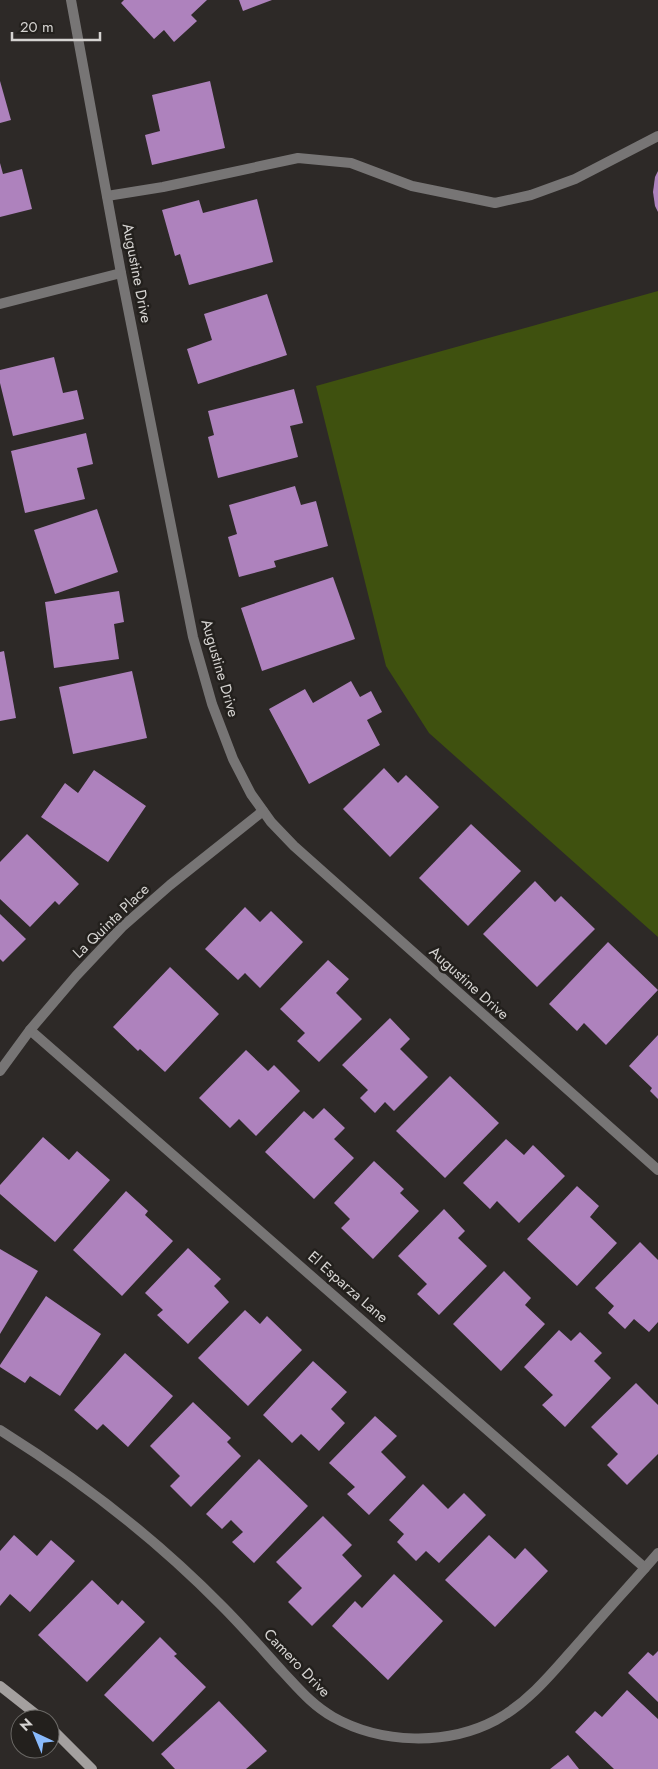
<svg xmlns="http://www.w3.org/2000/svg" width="658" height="1769" viewBox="0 0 658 1769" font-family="Jost,sans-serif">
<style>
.green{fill:#3f510f}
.building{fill:#ae82bd}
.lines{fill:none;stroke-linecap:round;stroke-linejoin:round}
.lane{stroke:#777575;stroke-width:10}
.street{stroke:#777575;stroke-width:10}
.secondary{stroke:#a4a09f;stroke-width:10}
.labels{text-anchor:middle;stroke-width:5;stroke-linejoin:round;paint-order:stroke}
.street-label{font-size:15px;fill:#d5d3d1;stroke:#23201d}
</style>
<rect width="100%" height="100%" fill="#2d2927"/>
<path class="green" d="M 658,291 L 658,937 L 429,733 L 386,666 L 316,386 Z"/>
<g class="building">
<path d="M 124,0 L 207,0 L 191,15 L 197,21 L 174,42 L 164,30 L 154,39 L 121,3 Z"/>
<path d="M 239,0 L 272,0 L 243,11 Z"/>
<path d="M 0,81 L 11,120 L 0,123 Z"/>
<path d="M 210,81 L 225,148 L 152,165 L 145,135 L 160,131 L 152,95 Z"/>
<path d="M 0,163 L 3,174 L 22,169 L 32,209 L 0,217 Z"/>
<path d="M 658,171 L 658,212 L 655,206 L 653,192 L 655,177 Z"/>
<path d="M 257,199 L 273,262 L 189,285 L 180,254 L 175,256 L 162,210 L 199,200 L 203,213 Z"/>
<path d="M 267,294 L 287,355 L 198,384 L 187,349 L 212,340 L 204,314 Z"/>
<path d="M 54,357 L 63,393 L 77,390 L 84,419 L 13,436 L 0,383 L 0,370 Z"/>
<path d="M 294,389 L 303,423 L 290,426 L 298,457 L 218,478 L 208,437 L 214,435 L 208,411 Z"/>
<path d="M 86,433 L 93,464 L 77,468 L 85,499 L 25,513 L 11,451 Z"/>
<path d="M 295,486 L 301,505 L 316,501 L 328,546 L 274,561 L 276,567 L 239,577 L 228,537 L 237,534 L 229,505 Z"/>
<path d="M 97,509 L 118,572 L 55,594 L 34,530 Z"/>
<path d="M 333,577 L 355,639 L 262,671 L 241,608 Z"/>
<path d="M 119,591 L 124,622 L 114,624 L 119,659 L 54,668 L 45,602 Z"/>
<path d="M 4,651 L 16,718 L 0,721 L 0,652 Z"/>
<path d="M 132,671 L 147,738 L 73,754 L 59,687 Z"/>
<path d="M 351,681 L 360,697 L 371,691 L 382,712 L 367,720 L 380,745 L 309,784 L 269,709 L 305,689 L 313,703 Z"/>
<path d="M 384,768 L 398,783 L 406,775 L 439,807 L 390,857 L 343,809 Z"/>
<path d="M 94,770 L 146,806 L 108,862 L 41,817 L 65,783 L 78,793 Z"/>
<path d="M 471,824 L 521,871 L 468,926 L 419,878 Z"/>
<path d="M 27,834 L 79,884 L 59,905 L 55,901 L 30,927 L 0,899 L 0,862 Z"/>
<path d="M 535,881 L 555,902 L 561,896 L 595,929 L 537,987 L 483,934 Z"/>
<path d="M 245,907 L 260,922 L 271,911 L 303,942 L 260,988 L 245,973 L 238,980 L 205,949 Z"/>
<path d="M 0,914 L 26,939 L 3,962 L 0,959 Z"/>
<path d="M 608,942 L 658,990 L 606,1045 L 584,1023 L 577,1031 L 549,1004 Z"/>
<path d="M 328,960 L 349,979 L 336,993 L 362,1019 L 319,1062 L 297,1041 L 305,1033 L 280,1009 Z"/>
<path d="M 170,967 L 219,1014 L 165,1072 L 140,1049 L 138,1051 L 113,1027 Z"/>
<path d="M 390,1018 L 410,1039 L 400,1049 L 428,1077 L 394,1111 L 385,1102 L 375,1113 L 360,1098 L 368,1090 L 342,1065 Z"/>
<path d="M 658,1035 L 658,1099 L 650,1091 L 652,1088 L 629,1066 Z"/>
<path d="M 246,1050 L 268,1071 L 274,1065 L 300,1091 L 256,1136 L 239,1119 L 230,1128 L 199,1098 Z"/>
<path d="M 450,1076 L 499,1123 L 445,1178 L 396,1131 Z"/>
<path d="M 324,1108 L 345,1128 L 334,1139 L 354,1158 L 314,1199 L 265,1152 L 304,1111 L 313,1119 Z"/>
<path d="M 43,1137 L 69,1160 L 77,1151 L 110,1180 L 55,1242 L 0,1194 L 0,1185 Z"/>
<path d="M 506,1139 L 524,1155 L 533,1145 L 565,1176 L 519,1223 L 497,1201 L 490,1209 L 463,1183 Z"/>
<path d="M 374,1161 L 404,1189 L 400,1193 L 419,1211 L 373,1259 L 341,1228 L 350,1219 L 334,1203 Z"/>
<path d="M 577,1186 L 599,1206 L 590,1217 L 617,1243 L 577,1286 L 527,1239 Z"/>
<path d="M 126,1191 L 148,1211 L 145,1215 L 173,1241 L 122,1296 L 73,1250 Z"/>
<path d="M 444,1209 L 465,1231 L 458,1238 L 487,1266 L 439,1315 L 417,1294 L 427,1284 L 398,1256 Z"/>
<path d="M 640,1242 L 658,1260 L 658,1322 L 649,1332 L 634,1319 L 625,1329 L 608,1313 L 614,1306 L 595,1288 Z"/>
<path d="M 188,1248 L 221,1279 L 214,1286 L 229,1302 L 188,1344 L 157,1315 L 163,1310 L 145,1293 Z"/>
<path d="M 0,1249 L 38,1271 L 0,1334 Z"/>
<path d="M 504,1271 L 531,1298 L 525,1305 L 545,1324 L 501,1371 L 453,1324 Z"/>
<path d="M 46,1296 L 101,1334 L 60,1396 L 30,1376 L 25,1383 L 0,1367 L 0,1365 Z"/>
<path d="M 245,1310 L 260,1324 L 267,1316 L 302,1350 L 248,1406 L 198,1358 Z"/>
<path d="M 559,1330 L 571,1341 L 580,1332 L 602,1353 L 594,1361 L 611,1378 L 565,1427 L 542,1405 L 553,1395 L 524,1367 Z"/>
<path d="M 125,1353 L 173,1396 L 128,1447 L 103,1424 L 97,1430 L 74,1410 Z"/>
<path d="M 313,1361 L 347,1392 L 331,1409 L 345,1423 L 319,1451 L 301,1434 L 292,1443 L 263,1415 Z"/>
<path d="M 636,1383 L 658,1405 L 658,1454 L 627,1485 L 607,1465 L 618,1454 L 591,1427 Z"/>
<path d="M 193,1402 L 231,1438 L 227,1442 L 241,1456 L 191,1507 L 170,1486 L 180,1476 L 150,1446 Z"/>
<path d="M 375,1416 L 397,1436 L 381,1452 L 406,1477 L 369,1515 L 347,1494 L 355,1487 L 329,1463 Z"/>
<path d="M 259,1459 L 308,1506 L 254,1563 L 232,1542 L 243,1532 L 231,1520 L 222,1529 L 206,1514 Z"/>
<path d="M 423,1484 L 448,1509 L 464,1493 L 486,1515 L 439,1563 L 426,1551 L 416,1561 L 397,1542 L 404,1534 L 389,1520 Z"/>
<path d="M 323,1516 L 352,1545 L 342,1555 L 362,1576 L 312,1626 L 288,1602 L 302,1588 L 276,1562 Z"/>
<path d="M 14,1535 L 37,1556 L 51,1540 L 75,1561 L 30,1612 L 10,1594 L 0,1606 L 0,1551 Z"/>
<path d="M 489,1535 L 515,1559 L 525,1548 L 548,1571 L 495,1627 L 445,1580 Z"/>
<path d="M 394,1574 L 443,1621 L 388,1680 L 332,1626 L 355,1601 L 362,1608 Z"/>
<path d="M 92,1580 L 118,1605 L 122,1600 L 145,1622 L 87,1682 L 38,1635 Z"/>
<path d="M 160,1637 L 177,1654 L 174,1656 L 206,1687 L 153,1742 L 104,1695 Z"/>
<path d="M 658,1651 L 658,1702 L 628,1673 L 648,1652 L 653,1656 Z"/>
<path d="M 627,1690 L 658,1719 L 658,1769 L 614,1769 L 575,1732 L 595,1711 L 602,1717 Z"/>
<path d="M 219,1701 L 267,1751 L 246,1769 L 175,1769 L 161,1754 Z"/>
<path d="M 568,1755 L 579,1769 L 550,1769 Z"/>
</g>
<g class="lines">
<path class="lane" d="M 107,196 L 163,187 L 298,158 L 351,163 L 412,186 L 495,203 L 531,195 L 575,179 L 658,136"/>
<g class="street">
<path d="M 71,0 L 121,273 L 193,637 L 212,704 L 233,759 L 251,794 L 271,822 L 294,846 L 658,1170"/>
<path d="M 0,304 L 121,273"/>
<path d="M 30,1030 L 645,1568"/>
<path d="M 0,1071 L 30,1030 L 76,976 L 122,927 L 170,885 L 263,811"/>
<path d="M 0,1430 C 80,1480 156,1539 222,1606 C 243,1627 263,1650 283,1672 C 299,1689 312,1705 333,1717 C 381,1744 447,1746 496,1720 C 531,1701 556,1668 582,1639 C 607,1610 633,1582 658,1553"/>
</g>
<g class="secondary">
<path d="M 0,1686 L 42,1719"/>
<path d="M 50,1727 L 92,1769"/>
</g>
</g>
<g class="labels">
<g class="street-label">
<text transform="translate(137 273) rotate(79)" y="5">Augustine Drive</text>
<text transform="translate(220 668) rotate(74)" y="5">Augustine Drive</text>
<text transform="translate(111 921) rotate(-44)" y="5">La Quinta Place</text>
<text transform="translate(469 983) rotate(42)" y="5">Augustine Drive</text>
<text transform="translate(348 1287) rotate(41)" y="5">El Esparza Lane</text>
<text transform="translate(297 1663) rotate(46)" y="5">Camero Drive</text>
</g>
</g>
<g transform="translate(35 1734) rotate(316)"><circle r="24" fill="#23201d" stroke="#6a6865"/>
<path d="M0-4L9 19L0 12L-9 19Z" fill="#89bafc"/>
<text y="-8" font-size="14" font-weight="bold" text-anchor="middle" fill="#d5d3d1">N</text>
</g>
<path d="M12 32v8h88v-8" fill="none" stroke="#d5d3d1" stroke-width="2.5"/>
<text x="20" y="32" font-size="15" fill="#d5d3d1" stroke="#23201d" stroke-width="4" paint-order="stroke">20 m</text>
</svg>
